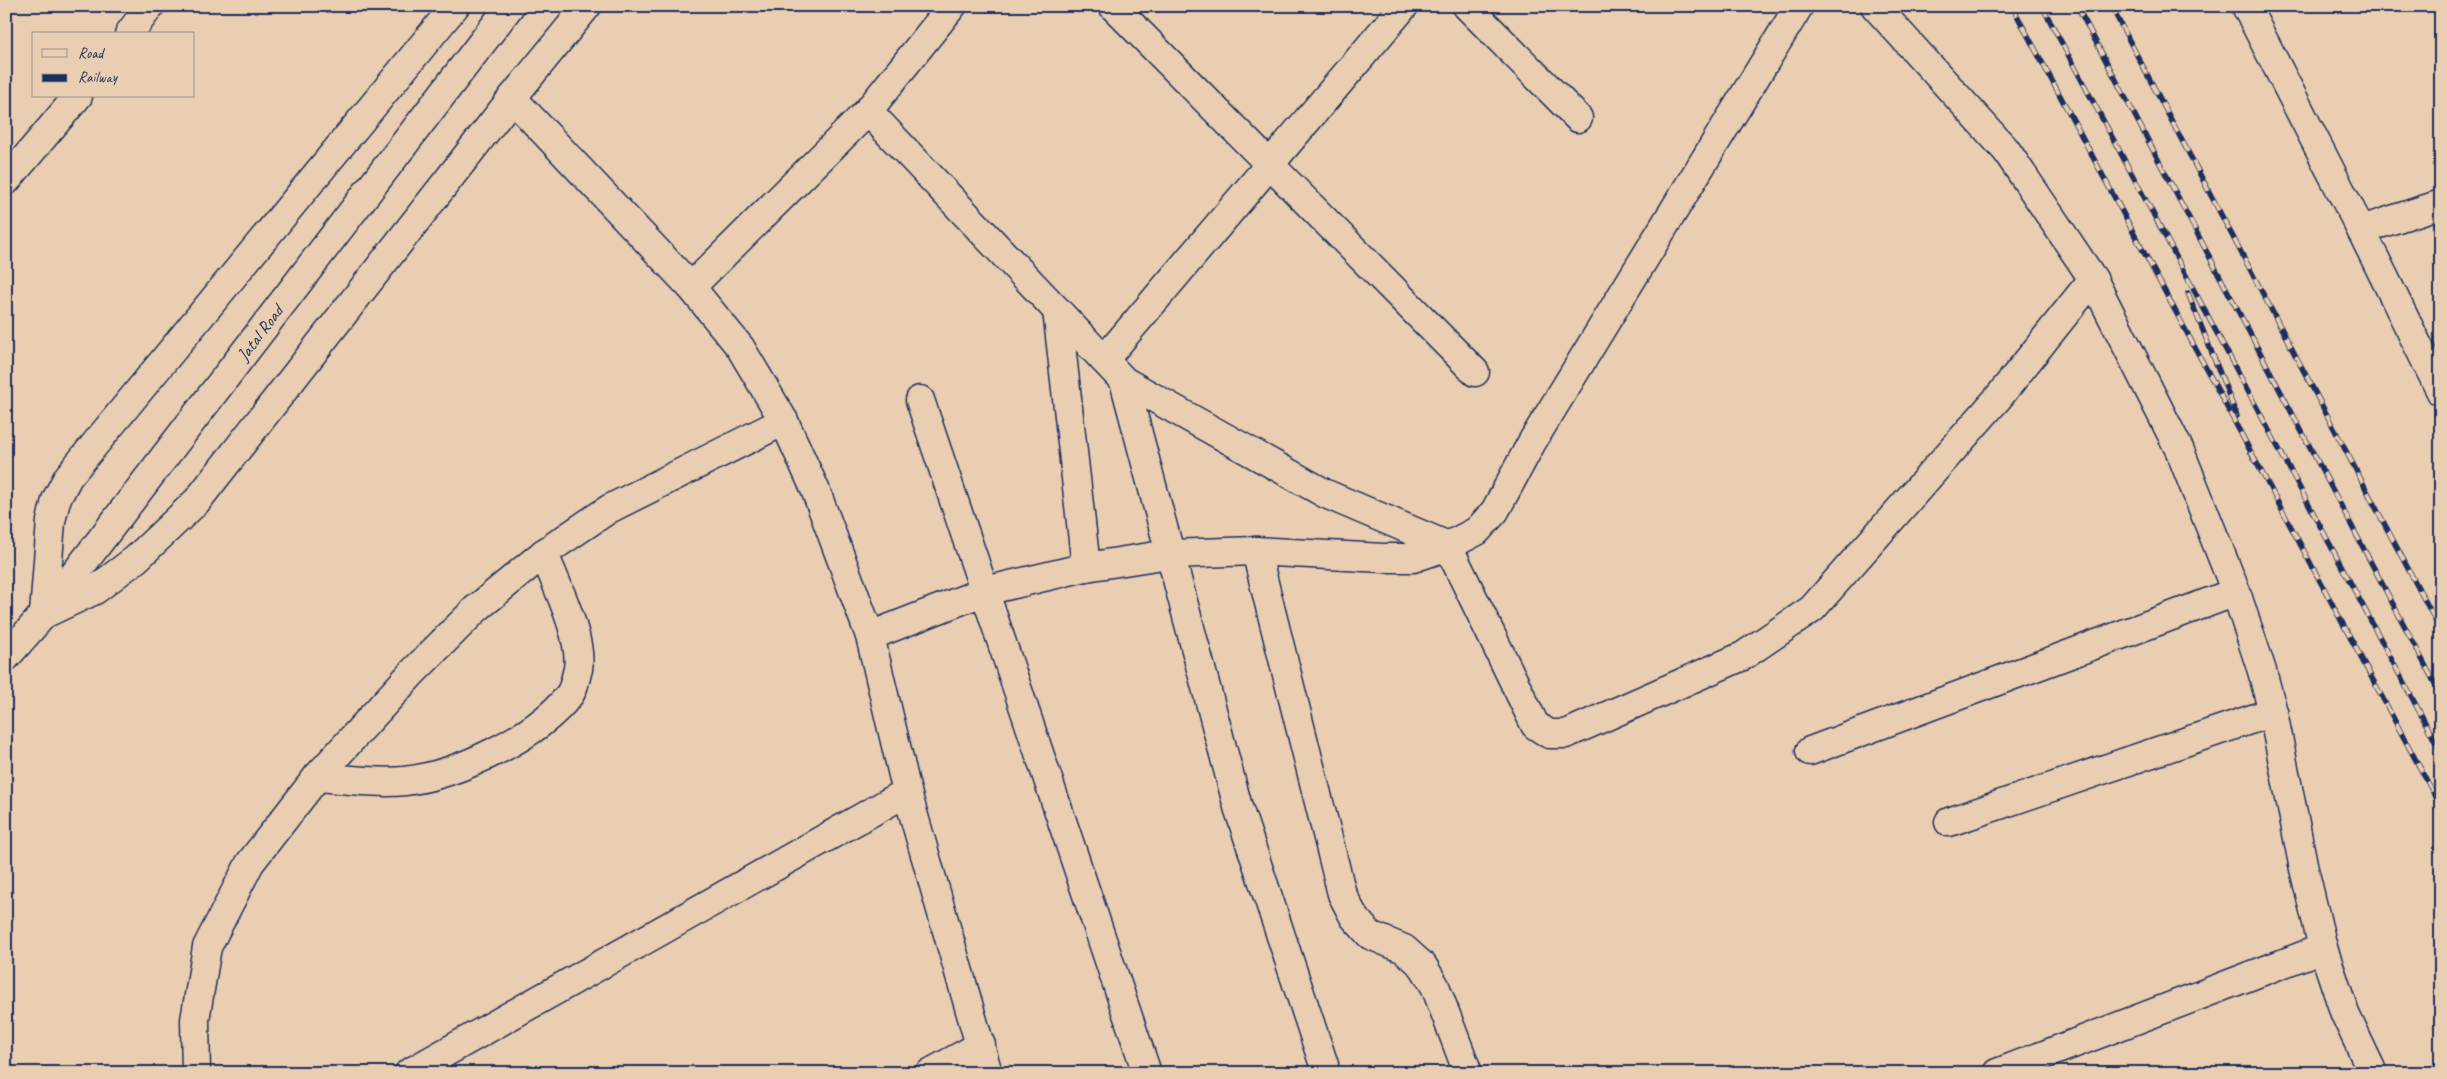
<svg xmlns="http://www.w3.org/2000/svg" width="2447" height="1079" viewBox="0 0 2447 1079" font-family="Caveat,sans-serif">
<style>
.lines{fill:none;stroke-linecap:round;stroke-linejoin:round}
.minor-casing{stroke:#1b2f5e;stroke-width:31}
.tertiary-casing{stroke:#1b2f5e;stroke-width:31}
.secondary-casing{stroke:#1b2f5e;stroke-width:31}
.minor{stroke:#eaceb1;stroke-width:28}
.tertiary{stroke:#eaceb1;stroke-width:28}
.secondary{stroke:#eaceb1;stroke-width:28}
.rail-casing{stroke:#1b2f5e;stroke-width:5.5}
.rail{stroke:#eaceb1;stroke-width:4;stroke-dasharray:11;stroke-linecap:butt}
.labels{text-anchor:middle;stroke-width:4;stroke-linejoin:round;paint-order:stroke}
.street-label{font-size:18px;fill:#1b2f5e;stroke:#eaceb1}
</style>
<rect width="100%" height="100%" fill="#eaceb1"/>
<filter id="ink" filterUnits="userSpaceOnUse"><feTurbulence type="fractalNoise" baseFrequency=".02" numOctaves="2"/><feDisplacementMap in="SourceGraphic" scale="10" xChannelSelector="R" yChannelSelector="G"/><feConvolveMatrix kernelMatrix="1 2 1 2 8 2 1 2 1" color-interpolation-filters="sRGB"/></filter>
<g filter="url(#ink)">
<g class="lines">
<g class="minor-casing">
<g id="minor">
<path d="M 1113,6 L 1475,372"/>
<path d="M 1467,6 L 1578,118"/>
<path d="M 1875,6 L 2006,150 L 2093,279 L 2180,451 L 2236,592 L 2262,671 L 2273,712 L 2304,869 L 2323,948 L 2345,1014 L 2373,1073"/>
<path d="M 2246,6 L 2361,230 L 2441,392"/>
<path d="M 512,98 L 691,287 L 740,347 L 784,421 L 815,489 L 870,636 L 907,792 L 988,1073"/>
<path d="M 868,111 L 1124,381 L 1326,494 L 1448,546 L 1535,725 L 1549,734 L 1566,734 L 1743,656 L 1812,609 L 1998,398 L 2093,279"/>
<path d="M 2361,230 L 2441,204"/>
<path d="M 691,287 L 868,111 L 952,6"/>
<path d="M 1057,310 L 1086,567"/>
<path d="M 1104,360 L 1404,6"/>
<path d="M 1124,381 L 1238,807 L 1324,1065"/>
<path d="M 920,400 L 1147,1073"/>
<path d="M 1256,551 L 1342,894 L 1354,917 L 1370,935 L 1404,949 L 1423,966 L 1435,986 L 1468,1073"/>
<path d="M 44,614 L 95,590 L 136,559 L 197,501 L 512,98 L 587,6"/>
<path d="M 44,614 L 51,521 L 56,500 L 68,477 L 455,6"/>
<path d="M 870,636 L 985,591 L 1086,567 L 1169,554 L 1256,551 L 1383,558 L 1413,558 L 1448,546 L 1477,531 L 1495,511 L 1532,442 L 1799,6"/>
<path d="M 1810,751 L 2236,592"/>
<path d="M 317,777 C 346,779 377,784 405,781 C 457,775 538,737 570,694 C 574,688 576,676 578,669 C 583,637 555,583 544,553"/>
<path d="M 1949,822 L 2273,712"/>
<path d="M 196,1073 L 195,1020 L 207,947 L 250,863 L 317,777 L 412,673 L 476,609 L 544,553 L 609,509 L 784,421"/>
<path d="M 409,1073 L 907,792"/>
<path d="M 930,1073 L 981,1045"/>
<path d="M 1997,1073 L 2323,948"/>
</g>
</g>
<g class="tertiary-casing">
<g id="tertiary">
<path d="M 129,34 L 150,6"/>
<path d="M 6,181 L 78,96"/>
</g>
</g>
<g class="secondary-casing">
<path id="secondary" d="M 6,657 L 44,614 L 510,6"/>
</g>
<use href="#minor" class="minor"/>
<use href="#tertiary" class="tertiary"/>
<use href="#secondary" class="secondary"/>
<g class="rail-casing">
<g id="rail">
<path d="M 2012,6 L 2441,807"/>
<path d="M 2042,6 L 2441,752"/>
<path d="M 2077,6 L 2441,695"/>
<path d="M 2111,6 L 2441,631"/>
<path d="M 2188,293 L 2237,416"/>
</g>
</g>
<use href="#rail" class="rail"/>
</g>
</g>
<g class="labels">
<g class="street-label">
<text transform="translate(260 333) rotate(-53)" y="6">Jatal Road</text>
</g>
</g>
<rect width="2447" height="1079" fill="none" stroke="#eaceb1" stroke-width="25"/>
<rect x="12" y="12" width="2422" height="1054" fill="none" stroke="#1b2f5e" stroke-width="2" filter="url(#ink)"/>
<rect x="32" y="32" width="162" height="65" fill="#eaceb1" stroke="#978e90"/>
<rect x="42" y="49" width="25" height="8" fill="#eaceb1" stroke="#978e90"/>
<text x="78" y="58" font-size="15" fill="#1b2f5e">Road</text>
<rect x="42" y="74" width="25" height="8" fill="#1b2f5e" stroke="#978e90"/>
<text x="78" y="82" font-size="15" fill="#1b2f5e">Railway</text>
</svg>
